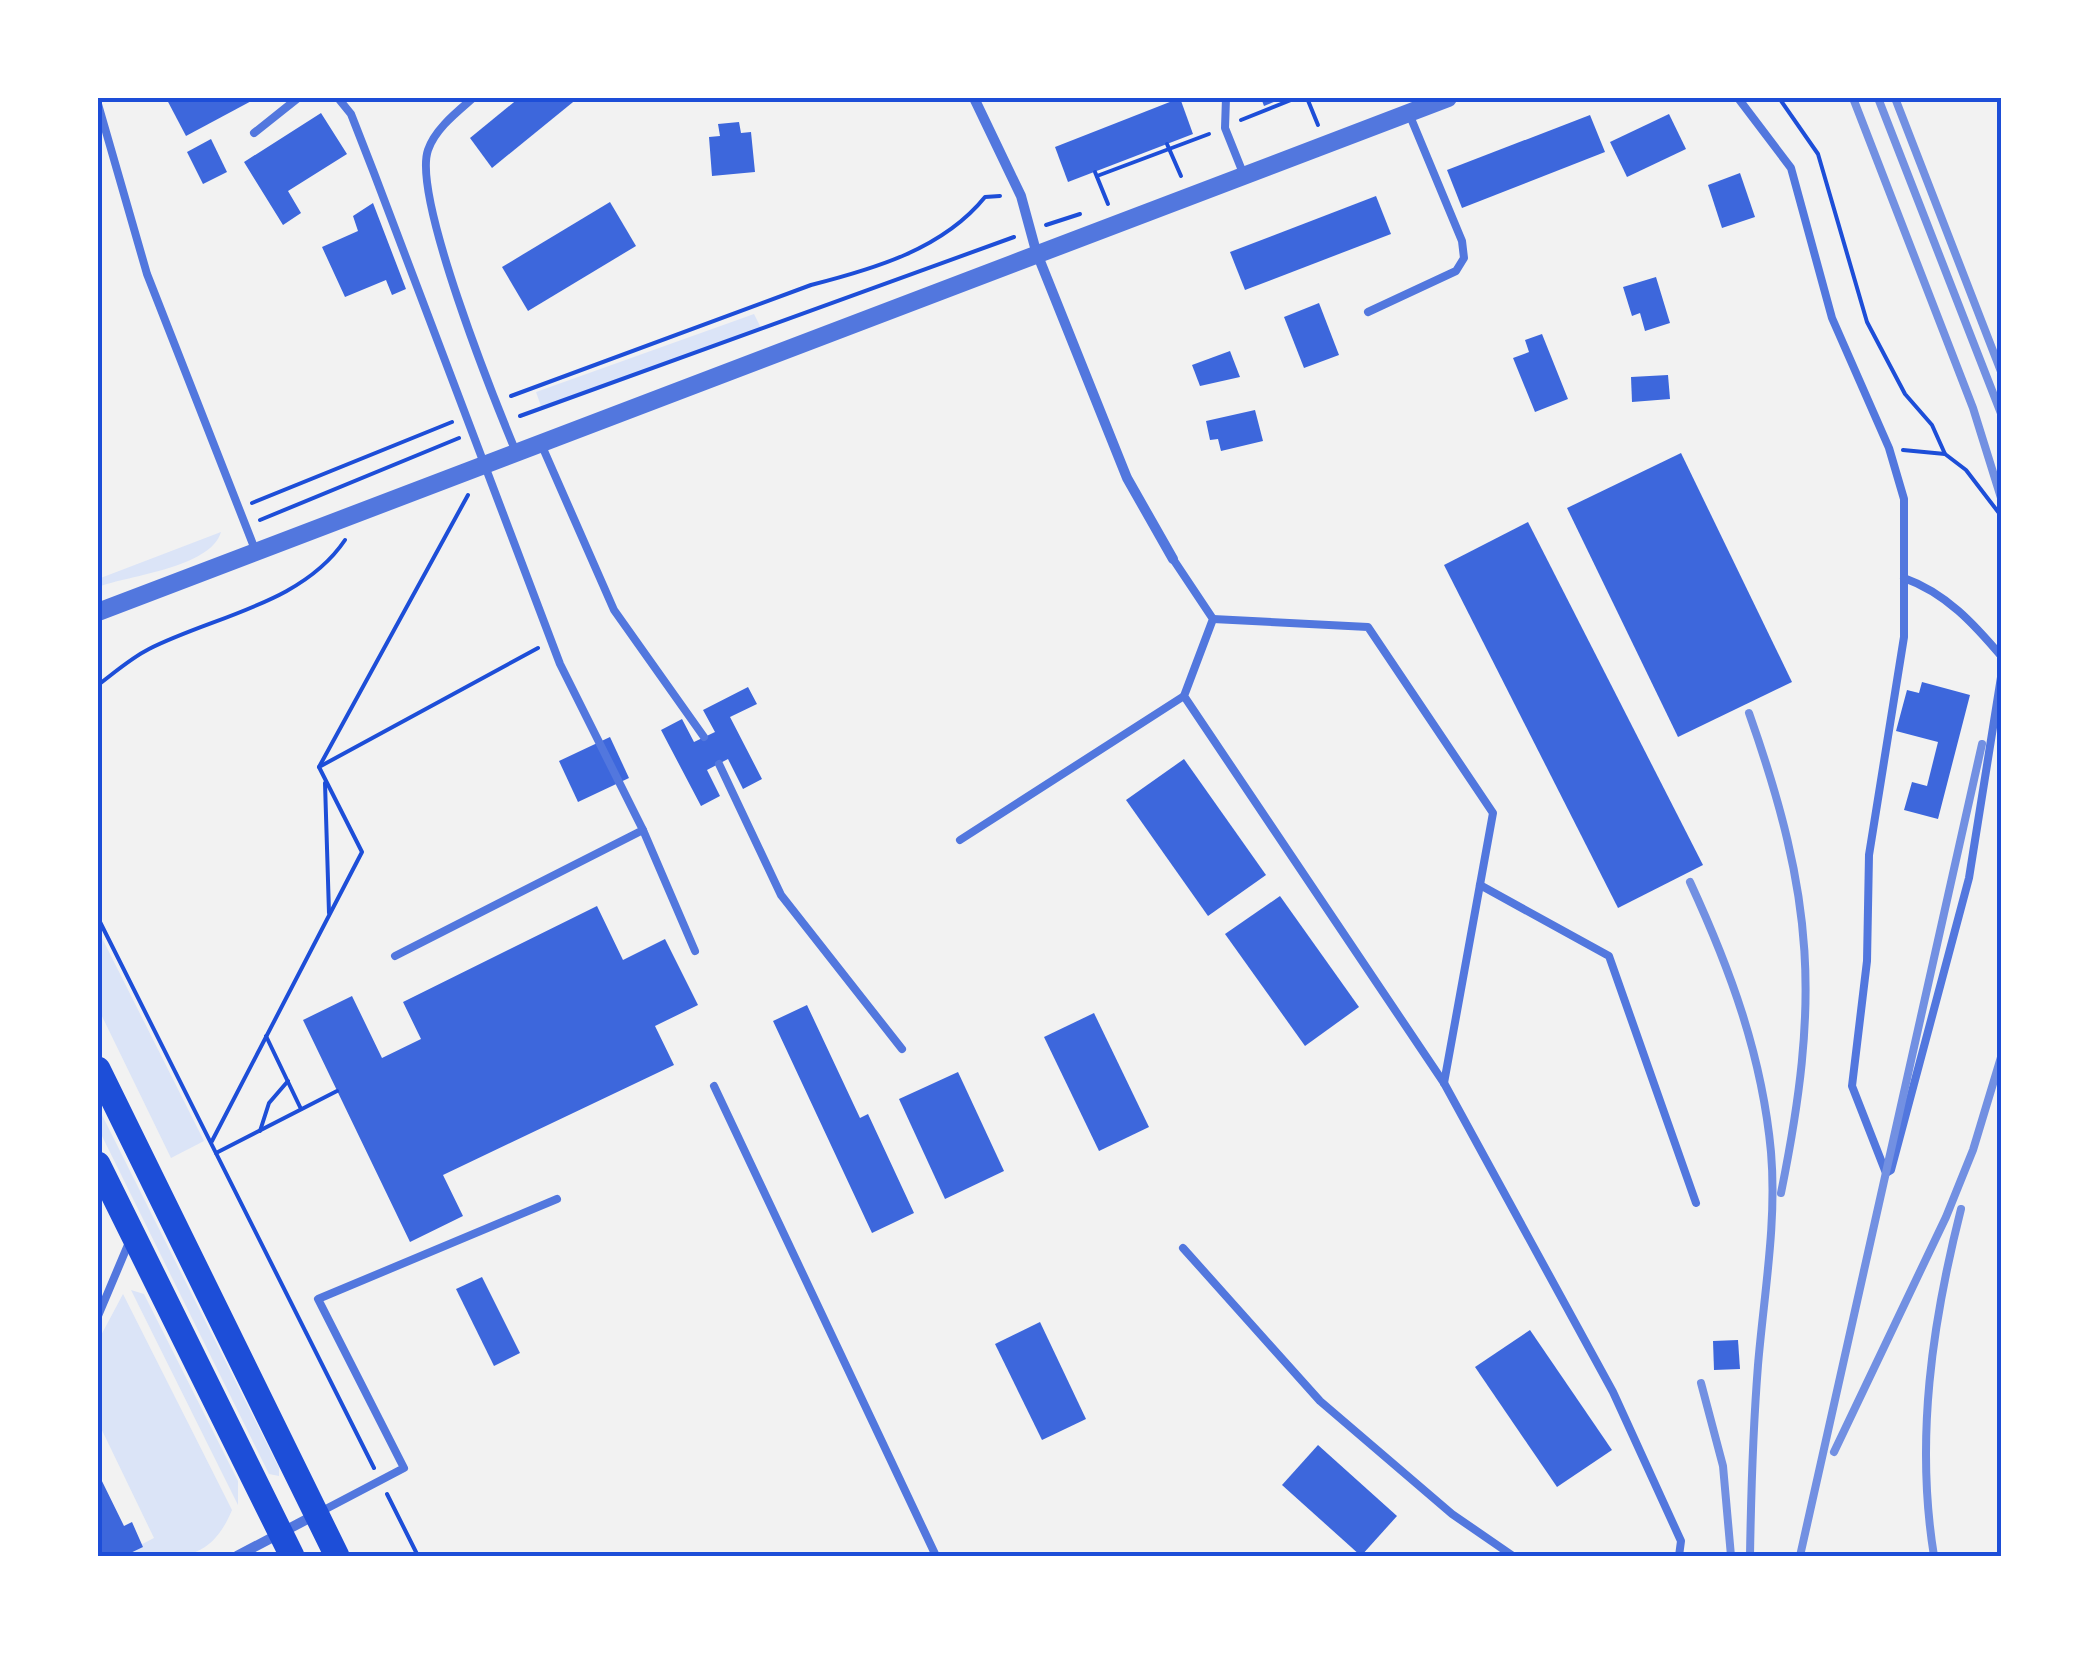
<svg xmlns="http://www.w3.org/2000/svg" width="2099" height="1654" viewBox="0 0 2099 1654" font-family="Inter,sans-serif">
<style>
.green{fill:#dbe4f7}
.building{fill:#3d67dc}
.lines{fill:none;stroke-linecap:round;stroke-linejoin:round}
.path{stroke:#1d4ed8;stroke-width:4}
.service{stroke:#5277de;stroke-width:8}
.minor{stroke:#5277de;stroke-width:10}
.tertiary{stroke:#5277de;stroke-width:18}
.trunk{stroke:#1d4ed8;stroke-width:25}
.rail{stroke:#7290e2;stroke-width:8}
.neatline{fill:none;stroke:#1d4ed8;stroke-width:4}
</style>
<rect width="100%" height="100%" fill="#f2f2f2"/>
<g class="green">
<path d="M 754,314 L 761,328 L 542,409 L 536,392 Z"/>
<path d="M 221,532 C 210,568 130,575 98,587 L 98,579 Z"/>
<path d="M 98,930 L 204,1141 L 171,1158 L 98,1008 Z"/>
<path d="M 98,1107 L 279,1468 L 279,1476 L 269,1474 L 98,1128 Z"/>
<path d="M 131,1290 L 144,1294 L 238,1481 L 238,1505 Z"/>
<path d="M 123,1294 L 232,1510 C 208,1568 172,1556 119,1556 L 154,1538 L 98,1422 L 98,1341 Z"/>
</g>
<g class="building">
<path d="M 166,98 L 257,98 L 186,136 Z"/>
<path d="M 519,98 L 578,98 L 492,168 L 470,138 Z"/>
<path d="M 1180,98 L 1193,134 L 1068,182 L 1055,147 Z"/>
<path d="M 1261,98 L 1284,98 L 1264,106 Z"/>
<path d="M 321,113 L 347,154 L 288,191 L 301,213 L 283,225 L 244,162 Z"/>
<path d="M 1669,114 L 1686,149 L 1627,177 L 1610,142 Z"/>
<path d="M 1590,115 L 1605,152 L 1462,208 L 1447,170 Z"/>
<path d="M 739,122 L 741,133 L 751,132 L 755,172 L 712,176 L 709,137 L 720,136 L 718,124 Z"/>
<path d="M 211,139 L 227,172 L 203,184 L 187,152 Z"/>
<path d="M 1740,173 L 1755,217 L 1722,228 L 1708,185 Z"/>
<path d="M 1376,196 L 1391,234 L 1245,290 L 1230,252 Z"/>
<path d="M 610,202 L 636,246 L 528,311 L 502,267 Z"/>
<path d="M 373,203 L 406,289 L 392,295 L 386,280 L 345,297 L 322,247 L 358,231 L 353,216 Z"/>
<path d="M 1656,277 L 1670,323 L 1645,331 L 1640,313 L 1632,316 L 1623,287 Z"/>
<path d="M 1319,303 L 1339,355 L 1304,368 L 1284,317 Z"/>
<path d="M 1542,334 L 1568,399 L 1535,412 L 1513,358 L 1529,352 L 1525,340 Z"/>
<path d="M 1230,351 L 1240,377 L 1200,386 L 1192,365 Z"/>
<path d="M 1668,375 L 1670,399 L 1632,402 L 1631,377 Z"/>
<path d="M 1255,410 L 1263,441 L 1221,451 L 1218,439 L 1210,440 L 1206,421 Z"/>
<path d="M 1681,453 L 1792,682 L 1678,737 L 1567,508 Z"/>
<path d="M 1528,522 L 1703,865 L 1618,908 L 1444,565 Z"/>
<path d="M 1922,682 L 1970,695 L 1938,819 L 1904,810 L 1912,782 L 1927,786 L 1938,742 L 1896,731 L 1907,690 L 1919,693 Z"/>
<path d="M 748,687 L 757,704 L 730,717 L 762,779 L 743,789 L 728,759 L 707,770 L 720,796 L 701,806 L 661,730 L 682,719 L 694,742 L 715,732 L 703,710 Z"/>
<path d="M 610,737 L 629,778 L 578,802 L 559,761 Z"/>
<path d="M 1184,759 L 1266,875 L 1208,916 L 1126,800 Z"/>
<path d="M 1280,896 L 1359,1007 L 1305,1046 L 1225,934 Z"/>
<path d="M 597,906 L 623,960 L 665,939 L 698,1005 L 655,1026 L 674,1065 L 443,1175 L 463,1216 L 410,1242 L 303,1020 L 352,996 L 382,1058 L 421,1039 L 403,1002 Z"/>
<path d="M 807,1005 L 860,1118 L 868,1114 L 914,1213 L 872,1233 L 773,1021 Z"/>
<path d="M 1094,1013 L 1149,1127 L 1099,1151 L 1044,1037 Z"/>
<path d="M 958,1072 L 1004,1171 L 945,1199 L 899,1099 Z"/>
<path d="M 482,1277 L 520,1353 L 494,1366 L 456,1289 Z"/>
<path d="M 1040,1322 L 1086,1419 L 1042,1440 L 995,1344 Z"/>
<path d="M 1530,1330 L 1612,1450 L 1557,1487 L 1475,1367 Z"/>
<path d="M 1738,1340 L 1740,1369 L 1714,1370 L 1713,1341 Z"/>
<path d="M 1318,1445 L 1397,1516 L 1361,1556 L 1282,1485 Z"/>
<path d="M 98,1473 L 124,1526 L 132,1522 L 143,1547 L 124,1556 L 98,1554 Z"/>
</g>
<g class="lines">
<g class="path">
<path d="M 1307,98 L 1318,125"/>
<path d="M 1779,98 L 1818,154 L 1867,322 L 1905,394 L 1932,425 L 1945,454"/>
<path d="M 1241,120 L 1296,98"/>
<path d="M 1167,144 L 1181,176"/>
<path d="M 1095,172 L 1108,204"/>
<path d="M 1097,176 L 1209,134"/>
<path d="M 1046,225 L 1080,214"/>
<path d="M 511,396 L 811,285 C 874,269 943,249 985,197 L 1000,196"/>
<path d="M 520,416 L 1014,237"/>
<path d="M 1903,450 L 1945,454 L 1966,470 L 2002,517"/>
<path d="M 252,503 L 452,422"/>
<path d="M 260,520 L 459,438"/>
<path d="M 98,685 C 114,673 131,658 149,649 C 214,616 302,604 345,540"/>
<path d="M 319,767 L 468,495"/>
<path d="M 325,783 L 329,913"/>
<path d="M 98,918 L 374,1468"/>
<path d="M 266,1036 L 301,1109"/>
<path d="M 260,1131 L 269,1103 L 288,1081"/>
<path d="M 212,1141 L 362,852 L 319,767 L 538,648"/>
<path d="M 216,1153 L 337,1091"/>
<path d="M 387,1494 L 418,1556"/>
</g>
<g class="service">
<path d="M 338,98 L 351,114 L 374,173 L 560,664 L 643,830 L 395,956"/>
<path d="M 473,98 C 457,112 435,129 428,150 C 412,196 494,399 516,452"/>
<path d="M 1226,98 L 1225,128 L 1243,173"/>
<path d="M 1738,98 L 1791,168 L 1832,318 L 1889,448 L 1904,499 L 1904,637 L 1869,855 L 1867,961 L 1852,1086 L 1886,1173 L 1891,1170 L 1969,878 L 2002,671"/>
<path d="M 98,104 L 147,274 L 256,552"/>
<path d="M 254,133 L 298,98"/>
<path d="M 1368,312 L 1456,271 L 1464,258 L 1462,241 L 1410,116"/>
<path d="M 542,446 L 614,610 L 704,737"/>
<path d="M 1173,559 L 1213,619 L 1184,696 L 1444,1083 L 1613,1392 L 1681,1541 L 1679,1556"/>
<path d="M 1904,578 C 1946,593 1974,624 2002,657"/>
<path d="M 1213,619 L 1368,627 L 1493,813 L 1444,1083"/>
<path d="M 719,764 L 781,895 L 902,1049"/>
<path d="M 643,830 L 695,951"/>
<path d="M 960,840 L 1184,696"/>
<path d="M 1480,885 L 1609,956 L 1696,1203"/>
<path d="M 714,1086 L 936,1556"/>
<path d="M 1183,1248 L 1320,1401 L 1452,1514 L 1513,1556"/>
<path d="M 98,1316 L 130,1240"/>
<path d="M 322,1511 L 404,1468 L 318,1299 L 557,1199"/>
</g>
<g class="minor">
<path d="M 974,98 L 1021,196 L 1036,251 L 1127,478 L 1173,559"/>
<path d="M 237,1556 L 315,1515"/>
</g>
<path class="tertiary" d="M 98,612 L 1448,98"/>
<g class="trunk">
<path d="M 98,1069 L 337,1556"/>
<path d="M 98,1164 L 292,1556"/>
</g>
<g class="rail">
<path d="M 1853,98 L 1973,408 L 2002,501"/>
<path d="M 1878,98 L 2002,416"/>
<path d="M 1895,98 L 2002,374"/>
<path d="M 1749,713 C 1815,900 1820,1000 1781,1193"/>
<path d="M 1690,882 C 1730,969 1762,1055 1771,1152 C 1777,1223 1764,1294 1758,1365 C 1753,1429 1751,1493 1750,1556"/>
<path d="M 2002,1105 L 2002,1203"/>
<path d="M 1701,1383 L 1723,1466 L 1731,1556"/>
<path d="M 1834,1452 L 1946,1217 L 1973,1150 L 2002,1054"/>
<path d="M 1800,1556 L 1982,744"/>
<path d="M 1934,1556 C 1915,1440 1932,1323 1961,1209"/>
</g>
</g>
<rect width="2099" height="1654" fill="none" stroke="#ffffff" stroke-width="200"/>
<rect x="100" y="100" width="1899" height="1454" class="neatline"/>
</svg>
